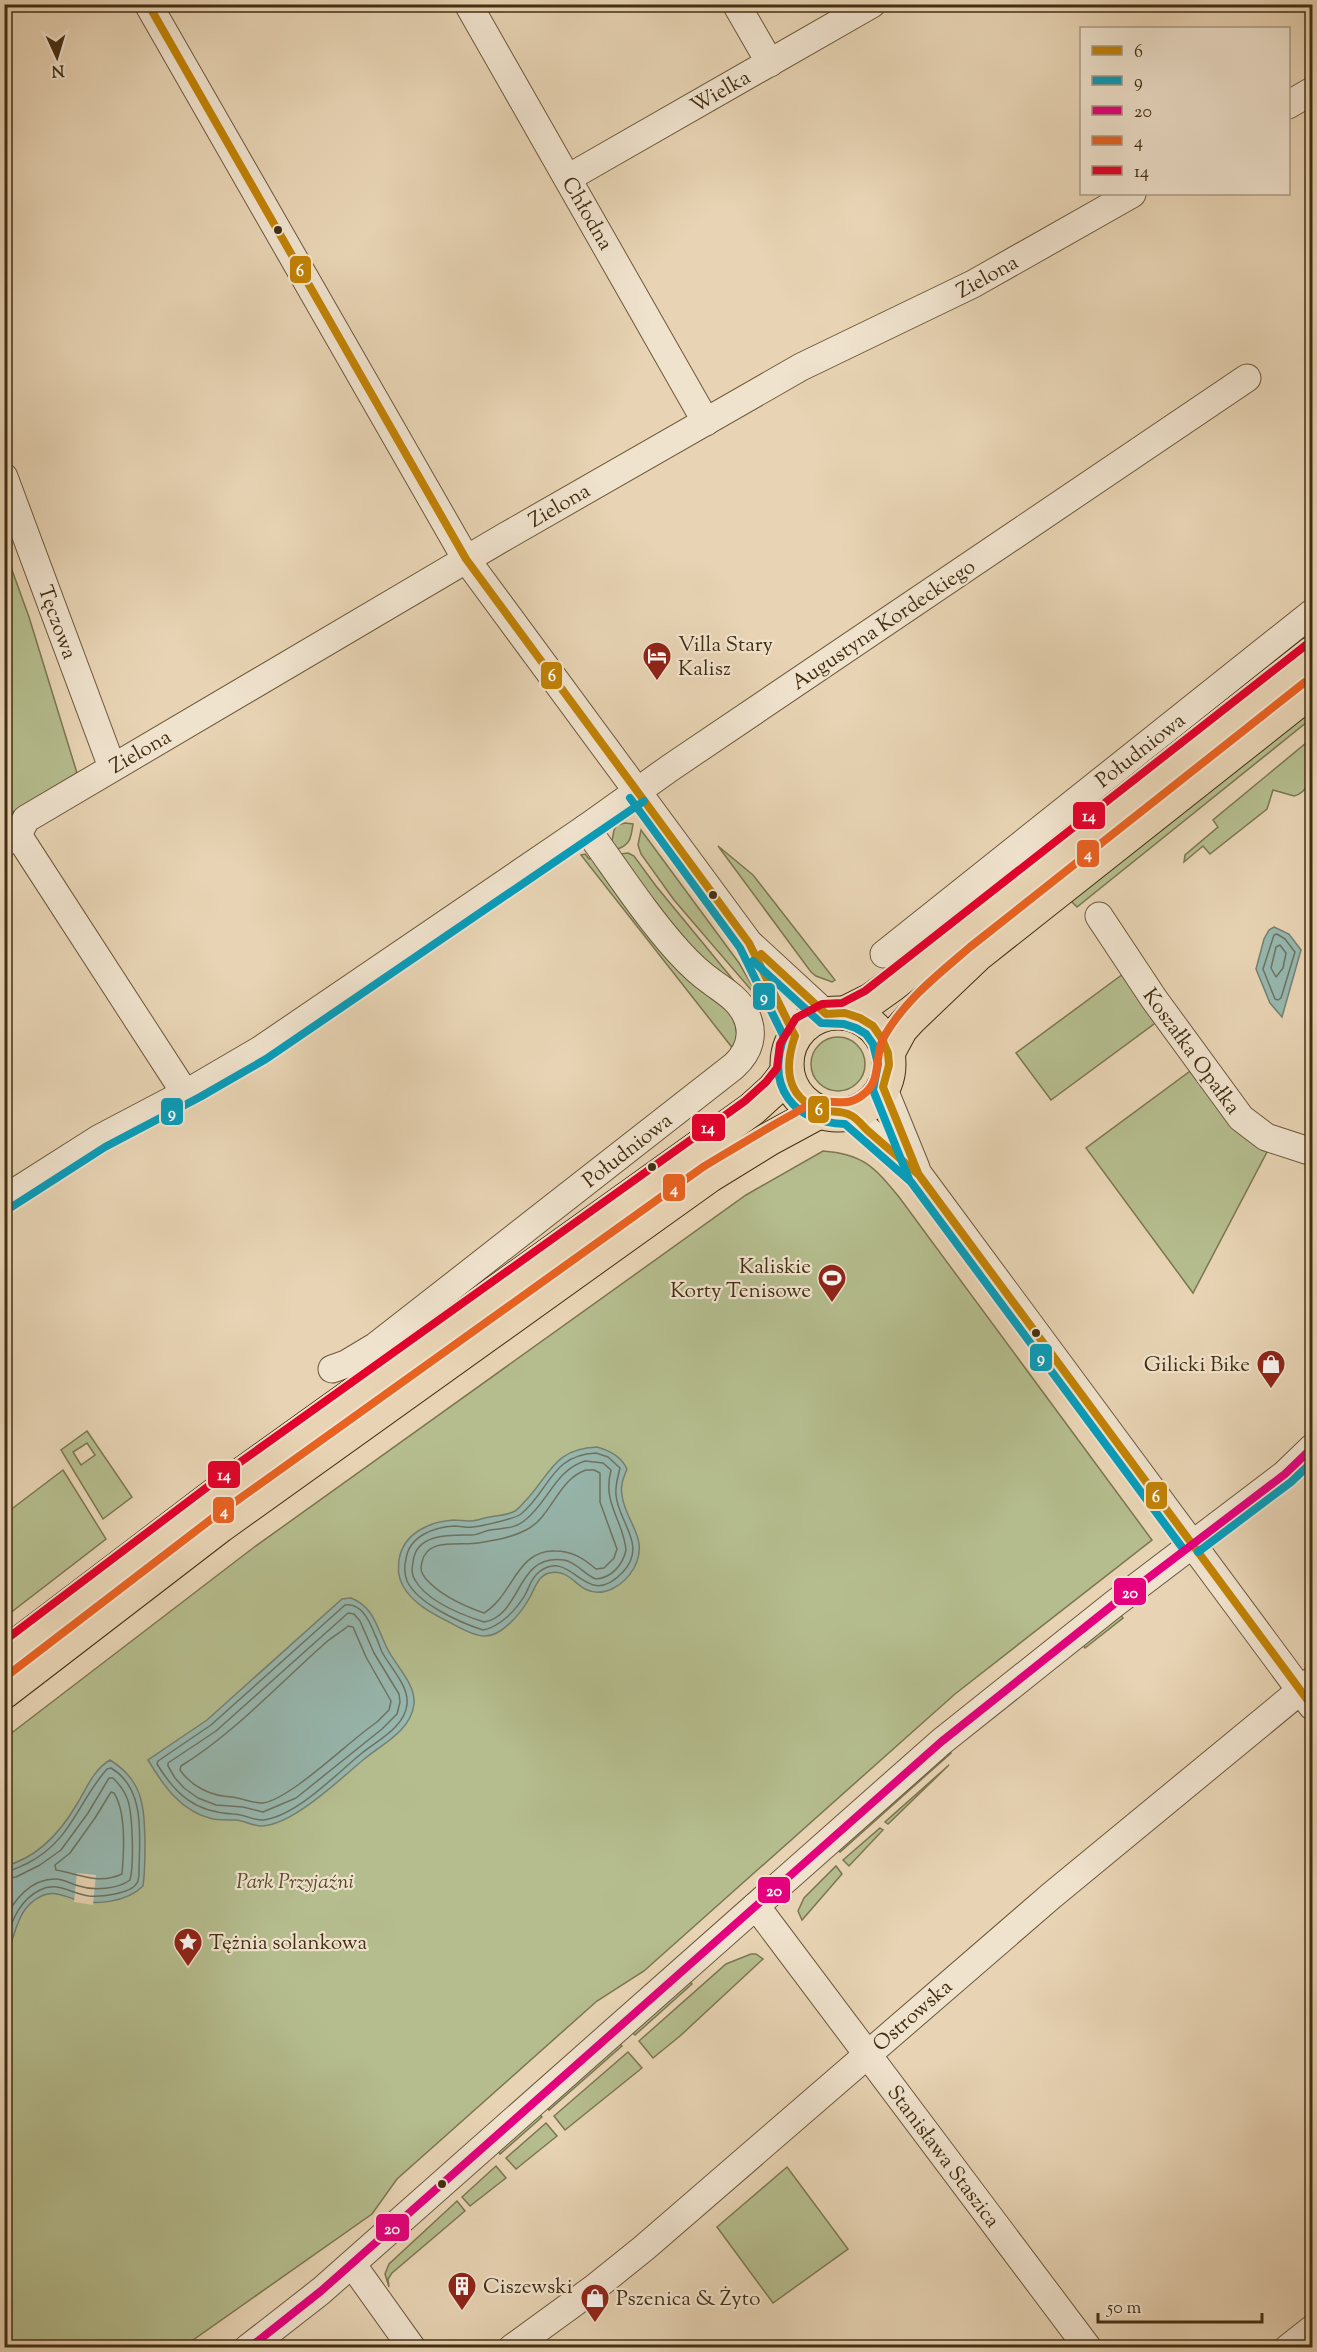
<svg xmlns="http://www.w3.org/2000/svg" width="1317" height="2352" viewBox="0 0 1317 2352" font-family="'Sorts Mill Goudy',serif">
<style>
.green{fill:#b5bd8e;stroke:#7c7650;stroke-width:1.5;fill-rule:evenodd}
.water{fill:#97b8b0;stroke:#758171;stroke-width:1.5}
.pier{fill:#e8d4b4}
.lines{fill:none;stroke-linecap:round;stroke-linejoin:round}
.shore{stroke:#6d7361;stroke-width:1.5}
.minor-casing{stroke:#6c583a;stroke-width:29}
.major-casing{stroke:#432e12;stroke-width:35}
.minor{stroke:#f0e3ce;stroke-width:27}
.major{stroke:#e8d4b4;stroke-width:33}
.bus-1-casing{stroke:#f0e3ce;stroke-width:12}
.bus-2-casing{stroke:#f0e3ce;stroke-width:12}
.bus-3-casing{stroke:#f0e3ce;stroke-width:12}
.bus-4-casing{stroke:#f0e3ce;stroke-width:12}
.bus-5-casing{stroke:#f0e3ce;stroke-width:12}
.bus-1{stroke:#c18205;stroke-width:8}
.bus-2{stroke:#079dbb;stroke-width:8}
.bus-3{stroke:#e5007d;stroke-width:8}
.bus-4{stroke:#e96221;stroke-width:8}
.bus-5{stroke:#e4002b;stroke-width:8}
.bus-dot{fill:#432e12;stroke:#f0e3ce;stroke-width:2}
.labels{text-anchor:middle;stroke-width:4.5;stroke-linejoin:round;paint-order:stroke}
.street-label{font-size:21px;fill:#432e12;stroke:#f0e3ce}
.poi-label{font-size:21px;fill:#432e12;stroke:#f0e3ce;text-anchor:start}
.park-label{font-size:21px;font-style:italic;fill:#5a4b2b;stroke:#f0e3ce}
.line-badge{stroke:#f0e3ce;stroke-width:2}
.badge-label{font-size:16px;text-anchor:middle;font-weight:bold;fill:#fff}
</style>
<rect width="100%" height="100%" fill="#e8d4b4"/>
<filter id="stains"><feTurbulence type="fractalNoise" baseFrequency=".00333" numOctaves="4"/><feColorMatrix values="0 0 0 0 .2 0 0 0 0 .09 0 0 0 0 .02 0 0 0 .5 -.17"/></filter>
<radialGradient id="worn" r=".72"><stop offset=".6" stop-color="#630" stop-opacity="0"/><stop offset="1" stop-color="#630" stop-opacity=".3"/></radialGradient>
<g class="green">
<path d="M 4,548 L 29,617 L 77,773 L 5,817 Z"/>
<path d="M 1312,706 L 1312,718 L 1077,907 L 1070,900 Z"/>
<path d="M 1312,738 C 1313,755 1316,791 1294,796 L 1273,790 L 1267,809 L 1210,854 L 1203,846 L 1184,862 L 1185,855 L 1218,827 L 1213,820 Z"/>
<path d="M 625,823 L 633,824 C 631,837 631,844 618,849 L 611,847 L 614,830 L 617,825 Z"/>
<path d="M 641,830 L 739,963 L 753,987 L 752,991 L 674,900 L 641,854 L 638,845 Z"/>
<path d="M 718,846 L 753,875 L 835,980 L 832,982 L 816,976 L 811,972 Z"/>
<path d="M 628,853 L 634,856 L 656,886 L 739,987 C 688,954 654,903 620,854 Z"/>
<path d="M 585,854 L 589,859 L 593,857 L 733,1013 L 738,1033 L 734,1050 L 581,855 Z"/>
<path d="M 1123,974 L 1158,1021 L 1051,1100 L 1016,1053 Z"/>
<circle cx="838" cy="1064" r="27"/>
<path d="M 1193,1069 L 1268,1150 L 1193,1293 L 1086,1148 Z"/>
<path d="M 823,1151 C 864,1154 875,1168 899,1197 L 1152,1540 L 955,1694 L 644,1971 L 597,2001 L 397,2179 L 372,2214 L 183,2347 L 5,2348 L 5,1738 L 253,1548 L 746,1195 Z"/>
<path d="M 87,1431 L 132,1497 L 103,1519 L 61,1450 ZM 87,1443 L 95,1455 L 81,1465 L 73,1452 Z"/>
<path d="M 63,1470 L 106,1539 L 5,1617 L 5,1514 Z"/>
<path d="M 1120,1614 L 1123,1618 L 1085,1648 L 1082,1644 Z"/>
<path d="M 949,1750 L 951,1753 L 840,1852 L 838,1849 Z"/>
<path d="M 949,1765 L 888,1824 L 885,1822 Z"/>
<path d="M 880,1828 L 883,1830 L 849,1866 L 843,1860 Z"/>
<path d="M 836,1866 L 842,1874 L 802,1920 L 798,1911 L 804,1898 Z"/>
<path d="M 751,1954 L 756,1954 L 763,1959 L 680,2036 L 653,2058 L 639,2041 L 726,1964 Z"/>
<path d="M 689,1981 L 692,1984 L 635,2035 L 632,2032 Z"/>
<path d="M 619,2043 L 622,2046 L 549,2110 L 547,2107 Z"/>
<path d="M 628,2052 L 642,2068 L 565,2130 L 554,2116 Z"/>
<path d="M 539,2114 L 542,2117 L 500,2154 L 498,2151 Z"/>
<path d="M 546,2123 L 557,2136 L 516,2169 L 506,2158 Z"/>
<path d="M 496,2166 L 506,2178 L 470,2206 L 462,2197 Z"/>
<path d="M 787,2167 L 848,2249 L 773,2303 L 717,2227 Z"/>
<path d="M 457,2201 L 465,2211 L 392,2273 L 388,2279 L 389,2287 L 385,2274 L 389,2264 Z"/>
</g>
<g class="water">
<path d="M 1274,927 L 1289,934 L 1301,950 L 1282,1017 L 1270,1003 L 1256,969 L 1264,939 L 1269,930 Z"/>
<path d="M 597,1447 C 610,1451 621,1456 627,1469 C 624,1477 620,1485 622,1495 C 625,1522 650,1538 634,1568 C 625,1584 604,1599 585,1589 C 573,1582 566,1569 549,1573 C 538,1576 535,1588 530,1597 C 522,1612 501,1638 483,1636 C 472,1635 458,1627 449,1622 C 433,1614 412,1603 403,1586 C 398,1577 398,1570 399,1560 C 403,1534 428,1522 453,1520 C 459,1520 465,1521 471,1521 C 477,1521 483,1518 489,1517 C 498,1515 506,1516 515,1511 C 520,1508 524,1502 528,1498 C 552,1471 555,1449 597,1447 Z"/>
<path d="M 351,1598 C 374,1607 377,1628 387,1648 C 395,1665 416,1684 414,1704 C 411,1731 382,1744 363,1760 C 340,1779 293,1825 262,1826 C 253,1826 245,1821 236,1820 C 228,1820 220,1820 213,1819 C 181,1812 163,1785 148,1760 L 207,1720 L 342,1599 Z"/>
<path d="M 110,1760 C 144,1781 144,1807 145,1843 C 145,1858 145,1872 143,1886 C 127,1902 96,1906 74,1899 C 57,1893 47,1889 31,1903 C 16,1916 15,1939 5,1956 L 5,1866 C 37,1858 60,1833 77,1804 C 87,1788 93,1770 110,1760 Z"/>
<path d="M 5,2219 C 10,2234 15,2245 5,2258 Z"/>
</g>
<path class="pier" d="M 77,1873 L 96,1875 L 93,1905 L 74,1902 Z"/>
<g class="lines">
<g class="shore">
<path d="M 1277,934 L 1285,939 L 1295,952 L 1281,998 L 1278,1000 L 1275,999 L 1263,969 L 1274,935 Z"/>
<path d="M 1280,945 L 1286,953 L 1283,968 L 1276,977 L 1271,968 L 1276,947 Z"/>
<path d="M 596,1453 L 608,1457 L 620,1468 C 618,1477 615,1485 616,1495 C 618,1522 648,1545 623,1572 C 584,1613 573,1546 539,1572 C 531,1578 529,1588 525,1595 C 516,1610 500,1627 483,1630 C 461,1623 418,1604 407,1581 C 404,1573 404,1567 406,1559 C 409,1536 434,1527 455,1526 C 461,1526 467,1528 473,1527 C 482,1526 514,1519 521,1514 C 550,1490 551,1455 596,1453 Z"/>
<path d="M 585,1461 L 603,1463 L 611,1470 C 602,1504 623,1519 626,1550 C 623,1564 612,1578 596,1579 C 584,1575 577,1562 564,1560 C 515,1553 523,1615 484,1622 C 462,1615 427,1601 415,1580 C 411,1574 412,1569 413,1562 C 416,1533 450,1535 472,1535 C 478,1535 484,1531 490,1530 C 502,1528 514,1529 524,1521 C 548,1503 555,1470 585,1461 Z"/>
<path d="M 586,1470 L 594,1470 L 600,1473 L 600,1502 L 617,1549 L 614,1558 L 604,1568 L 596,1569 C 583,1558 572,1551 555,1551 C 516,1550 513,1596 484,1613 C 464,1606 440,1595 426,1579 C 421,1573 420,1569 422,1562 C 427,1537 460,1546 478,1543 C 494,1540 511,1538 526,1530 C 552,1517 558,1479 586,1470 Z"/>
<path d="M 345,1605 C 362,1603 370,1622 375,1635 C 378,1640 379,1646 382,1652 C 390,1667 409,1686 407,1704 C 405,1727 378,1740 362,1753 C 336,1774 298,1815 264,1820 C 254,1821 244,1814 233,1814 C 195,1812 176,1795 157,1764 L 158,1761 L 211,1725 Z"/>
<path d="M 348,1613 L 354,1614 L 360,1621 L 374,1653 L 399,1694 L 400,1702 L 397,1714 L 382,1729 L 296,1798 L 263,1812 L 243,1807 L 216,1805 L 198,1798 L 184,1788 L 175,1778 L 168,1766 L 168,1763 L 216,1731 Z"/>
<path d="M 348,1626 L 353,1627 L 366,1657 L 391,1701 L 389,1710 L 377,1722 C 350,1740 291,1799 263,1803 C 256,1804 241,1798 232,1797 C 211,1796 192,1787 180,1770 L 181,1766 C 234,1733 276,1687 322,1646 C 330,1638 340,1633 348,1626 Z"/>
<path d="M 111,1792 L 114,1793 C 126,1811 124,1852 122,1874 C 99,1885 79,1874 56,1870 L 55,1865 L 70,1853 L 95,1818 Z"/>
<path d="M 4,1872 C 12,1871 19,1867 26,1864 C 71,1842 77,1803 107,1769 L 111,1768 C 147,1789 139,1839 139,1874 C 139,1876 138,1882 137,1883 C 131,1894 100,1897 89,1896 C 72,1894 58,1881 40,1890 C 19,1900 12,1922 4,1942"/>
<path d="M 4,1879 L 16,1877 L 40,1865 L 61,1850 L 88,1813 L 109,1778 L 113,1778 C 119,1784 124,1790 127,1798 C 133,1812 134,1865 130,1880 C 118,1889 94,1891 79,1886 C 71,1884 65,1880 57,1879 C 31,1878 13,1900 4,1922"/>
</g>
<g class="minor-casing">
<g id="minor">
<path d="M 148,4 L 466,559 L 749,943 L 826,1014"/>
<path d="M 468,4 L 706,422"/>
<path d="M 736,4 L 770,63"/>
<path d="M 1288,105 L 1312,91"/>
<path d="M 568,178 L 872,4"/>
<path d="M 4,477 L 112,767"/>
<path d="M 18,835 L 185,1093"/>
<path d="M 4,843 L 18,835 L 26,819 L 506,536 L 801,367 L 973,284 L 1132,194"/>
<path d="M 1099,916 L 1154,999 L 1241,1118 L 1266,1137 L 1312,1152"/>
<path d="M 884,954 L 1312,613"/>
<path d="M 756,958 L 795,1036"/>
<path d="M 883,1087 L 916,1168"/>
<path d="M 849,1114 L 919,1175 L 1312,1706"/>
<path d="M 4,1199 L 100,1138 L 195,1088 L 260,1050 L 586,828 L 670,768 L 1247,378"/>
<path d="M 332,1369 L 346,1364 L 376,1346 L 734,1066 C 749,1052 756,1034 745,1013 C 738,999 724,991 712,982 C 699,973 688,962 678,951 C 644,913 616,869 586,828"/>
<path d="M 756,1906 L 1088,2348"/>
<path d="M 352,2264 L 412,2348"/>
<path d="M 248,2348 L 321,2291 L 941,1742 L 1114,1604 L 1285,1474 L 1312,1448"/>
<path d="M 512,2348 L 593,2289 L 644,2248 L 1051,1896 L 1312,1681"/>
<path d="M 1288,2348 L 1312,2329"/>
</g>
</g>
<g class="major-casing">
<g id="major">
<path d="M 845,1013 L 871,1000 L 892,985 L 1312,653"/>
<circle cx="838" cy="1064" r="51"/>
<path d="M 888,1053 L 901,1029 L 910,1019 L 977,955 L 1312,690"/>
<path d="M 4,1655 L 245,1472 L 752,1109 L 774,1089 L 787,1072"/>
<path d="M 4,1692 L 220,1526 L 709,1176 L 769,1139 L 819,1112"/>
</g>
</g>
<use href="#minor" class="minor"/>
<use href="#major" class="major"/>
<g class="bus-1-casing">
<g id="bus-1">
<path d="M 148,4 L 466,559 L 749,943 L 795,1036 C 785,1065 785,1096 818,1109 C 828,1113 841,1110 850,1115 C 856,1117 862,1125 867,1130 C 884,1145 902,1160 919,1175 L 1312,1706"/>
<path d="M 761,954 L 826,1014 L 845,1013 L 860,1018 L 873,1026 L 882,1039 L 888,1053 L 889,1065 L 883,1087 L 918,1173"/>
</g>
</g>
<g class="bus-2-casing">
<g id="bus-2">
<path d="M 630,798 L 740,948 L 784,1037 C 766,1087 793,1122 845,1124 L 911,1182 L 1184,1550"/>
<path d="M 753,961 L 821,1023 L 844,1024 L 856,1028 L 866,1034 L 873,1044 L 878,1064 L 873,1090 L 909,1179"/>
<path d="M 10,1208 L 105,1147 L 200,1097 L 266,1059 L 644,801"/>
<path d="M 1198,1552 L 1291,1482 L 1312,1462"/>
</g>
</g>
<g class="bus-3-casing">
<path id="bus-3" d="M 249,2348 L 321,2291 L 941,1742 L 1114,1604 L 1285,1474 L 1312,1448"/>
</g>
<g class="bus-4-casing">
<path id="bus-4" d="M 4,1678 L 214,1517 L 703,1167 C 733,1149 762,1131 793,1114 C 800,1110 809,1103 818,1102 C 836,1099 847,1109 865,1093 C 883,1078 873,1054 885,1035 C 906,999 940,973 970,947 L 1305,682"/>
</g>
<g class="bus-5-casing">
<path id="bus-5" d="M 4,1641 L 239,1463 L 745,1101 L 766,1082 L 777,1068 L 780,1044 L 796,1018 L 822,1004 L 842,1003 L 865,991 L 1306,645"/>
</g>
<use href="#bus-1" class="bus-1"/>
<use href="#bus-2" class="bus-2"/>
<use href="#bus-3" class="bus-3"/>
<use href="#bus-4" class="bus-4"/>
<use href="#bus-5" class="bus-5"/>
</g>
<defs>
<g id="hotel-pin" transform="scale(1.5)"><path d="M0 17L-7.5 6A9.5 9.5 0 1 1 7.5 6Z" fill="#8f2418" stroke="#f0e3ce"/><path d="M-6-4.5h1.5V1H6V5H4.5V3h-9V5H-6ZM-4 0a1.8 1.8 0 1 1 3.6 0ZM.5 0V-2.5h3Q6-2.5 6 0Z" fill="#fff"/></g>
<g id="stadium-pin" transform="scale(1.5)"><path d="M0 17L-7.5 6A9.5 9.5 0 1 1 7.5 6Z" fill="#8f2418" stroke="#f0e3ce"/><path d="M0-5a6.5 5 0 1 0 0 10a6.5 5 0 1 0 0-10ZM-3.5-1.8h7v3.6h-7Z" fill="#fff"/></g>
<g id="shop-pin" transform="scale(1.5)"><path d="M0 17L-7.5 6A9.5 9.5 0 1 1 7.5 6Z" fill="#8f2418" stroke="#f0e3ce"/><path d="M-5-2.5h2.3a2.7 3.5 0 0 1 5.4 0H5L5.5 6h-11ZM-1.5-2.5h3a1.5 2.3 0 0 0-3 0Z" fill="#fff"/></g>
<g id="sight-pin" transform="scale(1.5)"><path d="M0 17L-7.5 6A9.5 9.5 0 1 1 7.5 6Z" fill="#8f2418" stroke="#f0e3ce"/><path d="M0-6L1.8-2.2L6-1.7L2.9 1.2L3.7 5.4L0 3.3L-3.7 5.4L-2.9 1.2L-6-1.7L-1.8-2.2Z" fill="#fff"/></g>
<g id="building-pin" transform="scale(1.5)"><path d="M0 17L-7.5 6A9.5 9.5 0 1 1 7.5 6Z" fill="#8f2418" stroke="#f0e3ce"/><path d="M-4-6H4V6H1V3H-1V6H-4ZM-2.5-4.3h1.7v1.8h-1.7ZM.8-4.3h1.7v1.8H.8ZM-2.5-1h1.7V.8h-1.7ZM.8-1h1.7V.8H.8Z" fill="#fff"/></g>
</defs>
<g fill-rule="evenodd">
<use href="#hotel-pin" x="657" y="656"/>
<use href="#stadium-pin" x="832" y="1278"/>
<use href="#shop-pin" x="1271" y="1364"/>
<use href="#sight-pin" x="188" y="1942"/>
<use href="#building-pin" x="462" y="2286"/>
<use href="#shop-pin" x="595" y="2298"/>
</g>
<g class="bus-dot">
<circle cx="278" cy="230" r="5"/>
<circle cx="713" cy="895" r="5"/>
<circle cx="652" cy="1167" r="5"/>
<circle cx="1036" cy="1333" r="5"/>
<circle cx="442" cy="2184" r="5"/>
</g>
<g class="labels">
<g class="street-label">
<text transform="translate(720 91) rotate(-30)" y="7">Wielka</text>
<text transform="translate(588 213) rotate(60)" y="7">Chłodna</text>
<text transform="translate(987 276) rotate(-29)" y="7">Zielona</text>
<text transform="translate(559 505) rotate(-30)" y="7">Zielona</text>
<text transform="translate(58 622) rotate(70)" y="7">Tęczowa</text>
<text transform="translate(883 624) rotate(-34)" y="7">Augustyna Kordeckiego</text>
<text transform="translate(1140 750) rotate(-38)" y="7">Południowa</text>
<text transform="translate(140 751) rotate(-30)" y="7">Zielona</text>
<text transform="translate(1192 1051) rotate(54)" y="7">Koszałka Opałka</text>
<text transform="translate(627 1150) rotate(-38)" y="7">Południowa</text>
<text transform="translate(912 2015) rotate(-41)" y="7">Ostrowska</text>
<text transform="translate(944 2156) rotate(53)" y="7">Stanisława Staszica</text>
</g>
<g class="poi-label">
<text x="678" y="651">Villa Stary<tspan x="678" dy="24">Kalisz</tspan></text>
<text x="811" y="1273" text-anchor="end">Kaliskie<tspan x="811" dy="24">Korty Tenisowe</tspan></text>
<text x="1250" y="1371" text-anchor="end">Gilicki Bike</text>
<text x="209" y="1949">Tężnia solankowa</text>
<text x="483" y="2293">Ciszewski</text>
<text x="616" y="2305">Pszenica &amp; Żyto</text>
</g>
<g class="park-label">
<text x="295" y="1888">Park Przyjaźni</text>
</g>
</g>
<g class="line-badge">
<rect x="289" y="255" width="23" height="29" rx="6" fill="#c18205"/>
<rect x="540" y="661" width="23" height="29" rx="6" fill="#c18205"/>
<rect x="1072" y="801" width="34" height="29" rx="6" fill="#e4002b"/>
<rect x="1076" y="839" width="24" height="29" rx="6" fill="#e96221"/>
<rect x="752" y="982" width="24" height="29" rx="6" fill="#079dbb"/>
<rect x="807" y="1095" width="23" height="29" rx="6" fill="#c18205"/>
<rect x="160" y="1097" width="24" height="29" rx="6" fill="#079dbb"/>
<rect x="691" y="1113" width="35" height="29" rx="6" fill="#e4002b"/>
<rect x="662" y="1173" width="24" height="29" rx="6" fill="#e96221"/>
<rect x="1029" y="1343" width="24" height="29" rx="6" fill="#079dbb"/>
<rect x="207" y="1460" width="34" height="29" rx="6" fill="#e4002b"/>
<rect x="1145" y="1481" width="23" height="29" rx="6" fill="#c18205"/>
<rect x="212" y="1496" width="23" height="28" rx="6" fill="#e96221"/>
<rect x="1113" y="1577" width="34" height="29" rx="6" fill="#e5007d"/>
<rect x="757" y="1876" width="34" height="28" rx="6" fill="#e5007d"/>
<rect x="375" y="2213" width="35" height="29" rx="6" fill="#e5007d"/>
</g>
<g class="badge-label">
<text x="300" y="276">6</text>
<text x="552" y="681">6</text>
<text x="1089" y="821">14</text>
<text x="1088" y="859">4</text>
<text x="764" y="1002">9</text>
<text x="819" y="1115">6</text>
<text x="172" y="1118">9</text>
<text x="708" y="1133">14</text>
<text x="674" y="1194">4</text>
<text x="1041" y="1363">9</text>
<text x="224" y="1480">14</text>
<text x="1156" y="1502">6</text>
<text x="224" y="1516">4</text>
<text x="1130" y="1598">20</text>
<text x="774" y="1896">20</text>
<text x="392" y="2234">20</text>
</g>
<rect width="1317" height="2352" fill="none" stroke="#e8d4b4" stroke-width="24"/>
<rect x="6" y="6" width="1305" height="2340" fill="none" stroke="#432e12" stroke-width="3"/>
<rect x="12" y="12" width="1293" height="2328" fill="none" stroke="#432e12" stroke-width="1.5"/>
<rect x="1080" y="27" width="210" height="168" fill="#f0e3ce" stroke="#ab9b83" stroke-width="1.5"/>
<rect x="1092" y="46" width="30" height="9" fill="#c18205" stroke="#ab9b83" stroke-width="1.5"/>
<text x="1134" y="57" font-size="18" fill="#432e12">6</text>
<rect x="1092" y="76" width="30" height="9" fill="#079dbb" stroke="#ab9b83" stroke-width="1.5"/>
<text x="1134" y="87" font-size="18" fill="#432e12">9</text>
<rect x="1092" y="106" width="30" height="9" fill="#e5007d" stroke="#ab9b83" stroke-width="1.5"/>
<text x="1134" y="117" font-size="18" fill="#432e12">20</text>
<rect x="1092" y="136" width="30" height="9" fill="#e96221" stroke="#ab9b83" stroke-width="1.5"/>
<text x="1134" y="147" font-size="18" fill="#432e12">4</text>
<rect x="1092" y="166" width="30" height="9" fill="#e4002b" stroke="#ab9b83" stroke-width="1.5"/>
<text x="1134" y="177" font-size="18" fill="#432e12">14</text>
<g transform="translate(57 57) rotate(176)" stroke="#f0e3ce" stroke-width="4.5" paint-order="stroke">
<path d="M0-4.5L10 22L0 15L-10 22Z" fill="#432e12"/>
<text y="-9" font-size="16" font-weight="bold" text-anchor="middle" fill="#432e12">N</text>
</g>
<path d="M1098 2313v9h164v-9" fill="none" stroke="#432e12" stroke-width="3"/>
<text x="1107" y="2313" font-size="18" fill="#432e12" stroke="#f0e3ce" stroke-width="4.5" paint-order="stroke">50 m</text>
<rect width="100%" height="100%" filter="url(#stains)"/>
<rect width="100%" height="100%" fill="url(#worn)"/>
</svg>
